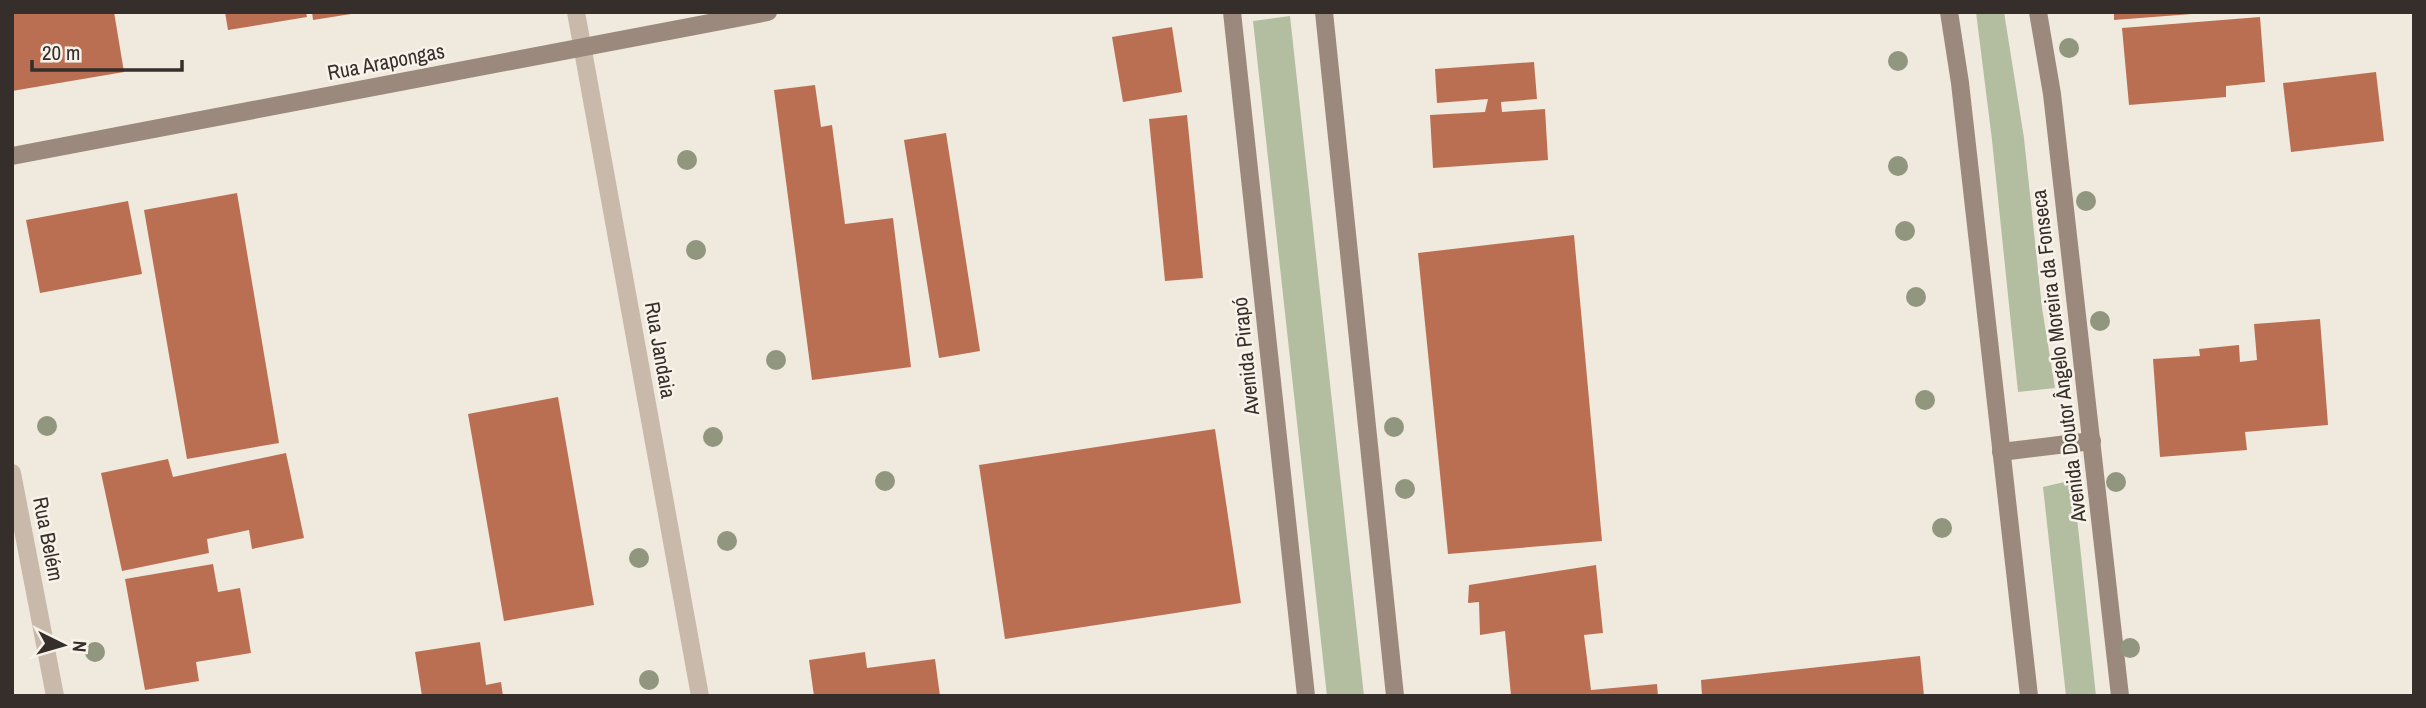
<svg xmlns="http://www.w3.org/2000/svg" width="2426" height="708" viewBox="0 0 2426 708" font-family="'Archivo Narrow',sans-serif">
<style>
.green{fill:#b3bea0}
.building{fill:#bb6f52}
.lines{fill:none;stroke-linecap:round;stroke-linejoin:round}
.street{stroke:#c8b9ab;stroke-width:18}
.secondary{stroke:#9b897d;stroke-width:18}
.tree{fill:#91967e}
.labels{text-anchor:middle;stroke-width:5;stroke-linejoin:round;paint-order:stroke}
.street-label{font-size:21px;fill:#362e2a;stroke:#f8f3ea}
</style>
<rect width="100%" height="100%" fill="#f0e9de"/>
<g class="green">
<path d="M 1976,12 L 2004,12 L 2024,138 L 2042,308 L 2055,388 L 2018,392 L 1992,140 Z"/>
<path d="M 1290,16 L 1364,696 L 1327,696 L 1253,21 Z"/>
<path d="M 2073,480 L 2096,696 L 2066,696 L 2043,487 Z"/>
</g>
<g class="building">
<path d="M 12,12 L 114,12 L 124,72 L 12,91 Z"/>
<path d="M 225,12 L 306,12 L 307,17 L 228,30 Z"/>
<path d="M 312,12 L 351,12 L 351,14 L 313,20 Z"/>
<path d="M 2114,12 L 2191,12 L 2192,14 L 2114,20 Z"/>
<path d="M 2260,17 L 2265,82 L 2226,86 L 2226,97 L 2129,105 L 2122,28 Z"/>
<path d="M 1172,27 L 1182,92 L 1123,102 L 1112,37 Z"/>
<path d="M 1534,62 L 1537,99 L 1501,102 L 1502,112 L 1545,109 L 1548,160 L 1433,168 L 1430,115 L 1485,112 L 1488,99 L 1437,103 L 1435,69 Z"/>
<path d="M 2376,72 L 2384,141 L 2291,152 L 2283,83 Z"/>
<path d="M 815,85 L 821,127 L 832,125 L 845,224 L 893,218 L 911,367 L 812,380 L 774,90 Z"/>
<path d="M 1187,115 L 1203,278 L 1165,281 L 1149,119 Z"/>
<path d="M 946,133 L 980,351 L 939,358 L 904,140 Z"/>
<path d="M 237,193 L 279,443 L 187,459 L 144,210 Z"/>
<path d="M 128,201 L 142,274 L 40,293 L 26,220 Z"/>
<path d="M 1574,235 L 1602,541 L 1448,554 L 1418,253 Z"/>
<path d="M 2320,319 L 2328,425 L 2245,432 L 2247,450 L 2160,457 L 2153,359 L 2200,356 L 2199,349 L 2239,345 L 2240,362 L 2257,360 L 2254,324 Z"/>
<path d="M 558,397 L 594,605 L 504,621 L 468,414 Z"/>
<path d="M 1215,429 L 1241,603 L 1005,639 L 979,465 Z"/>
<path d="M 286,453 L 304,538 L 252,549 L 249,530 L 207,539 L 209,553 L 122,571 L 101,473 L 168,459 L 173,477 Z"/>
<path d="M 213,564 L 218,592 L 240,588 L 251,653 L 196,662 L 199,681 L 145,690 L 125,579 Z"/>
<path d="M 1596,565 L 1603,633 L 1584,635 L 1591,690 L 1657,684 L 1658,696 L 1511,696 L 1505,631 L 1480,635 L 1479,602 L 1468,603 L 1469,585 Z"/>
<path d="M 480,642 L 486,685 L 501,682 L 503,696 L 422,696 L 415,652 Z"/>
<path d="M 865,652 L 867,668 L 935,659 L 940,696 L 814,696 L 809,660 Z"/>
<path d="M 1920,656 L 1924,696 L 1702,696 L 1701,680 Z"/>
</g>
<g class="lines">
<g class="street">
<path d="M 576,12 L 700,696"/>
<path d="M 12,473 L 55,696"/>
</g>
<g class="secondary">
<path d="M 1232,12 L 1306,696"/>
<path d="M 1324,12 L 1395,696"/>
<path d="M 1949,12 L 1960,83 L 2029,696"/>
<path d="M 2038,12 L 2052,94 L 2120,696"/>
<path d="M 12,156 L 768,12"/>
<path d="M 2001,452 L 2092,441"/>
</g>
</g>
<g class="tree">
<circle cx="2069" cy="48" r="10"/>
<circle cx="1898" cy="61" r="10"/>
<circle cx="687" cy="160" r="10"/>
<circle cx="1898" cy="166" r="10"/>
<circle cx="2086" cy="201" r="10"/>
<circle cx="1905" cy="231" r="10"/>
<circle cx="696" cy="250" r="10"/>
<circle cx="1916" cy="297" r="10"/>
<circle cx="2100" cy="321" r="10"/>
<circle cx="776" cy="360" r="10"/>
<circle cx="1925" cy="400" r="10"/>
<circle cx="47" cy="426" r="10"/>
<circle cx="1394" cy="427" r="10"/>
<circle cx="713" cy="437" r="10"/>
<circle cx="885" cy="481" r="10"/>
<circle cx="2116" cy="482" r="10"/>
<circle cx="1405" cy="489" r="10"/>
<circle cx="1942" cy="528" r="10"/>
<circle cx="727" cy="541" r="10"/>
<circle cx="639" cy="558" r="10"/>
<circle cx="2130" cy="648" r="10"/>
<circle cx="95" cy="652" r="10"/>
<circle cx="649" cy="680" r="10"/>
</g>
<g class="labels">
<g class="street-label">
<text transform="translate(386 62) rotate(-11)" y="7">Rua Arapongas</text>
<text transform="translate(660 350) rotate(80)" y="7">Rua Jandaia</text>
<text transform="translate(1246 356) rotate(-96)" y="7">Avenida Pirapó</text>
<text transform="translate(2059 356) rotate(-97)" y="7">Avenida Doutor Ângelo Moreira da Fonseca</text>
<text transform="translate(48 539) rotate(79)" y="7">Rua Belém</text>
</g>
</g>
<rect width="2426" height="708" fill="none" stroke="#362e2a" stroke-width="28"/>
<g transform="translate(63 645) rotate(95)" stroke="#f8f3ea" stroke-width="5" paint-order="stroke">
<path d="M0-5L12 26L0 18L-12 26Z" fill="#362e2a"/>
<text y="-10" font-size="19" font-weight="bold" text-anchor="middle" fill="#362e2a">N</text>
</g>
<path d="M32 60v10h150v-10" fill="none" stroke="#362e2a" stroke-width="3.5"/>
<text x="42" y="60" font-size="21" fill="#362e2a" stroke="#f8f3ea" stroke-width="5" paint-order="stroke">20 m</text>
</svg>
